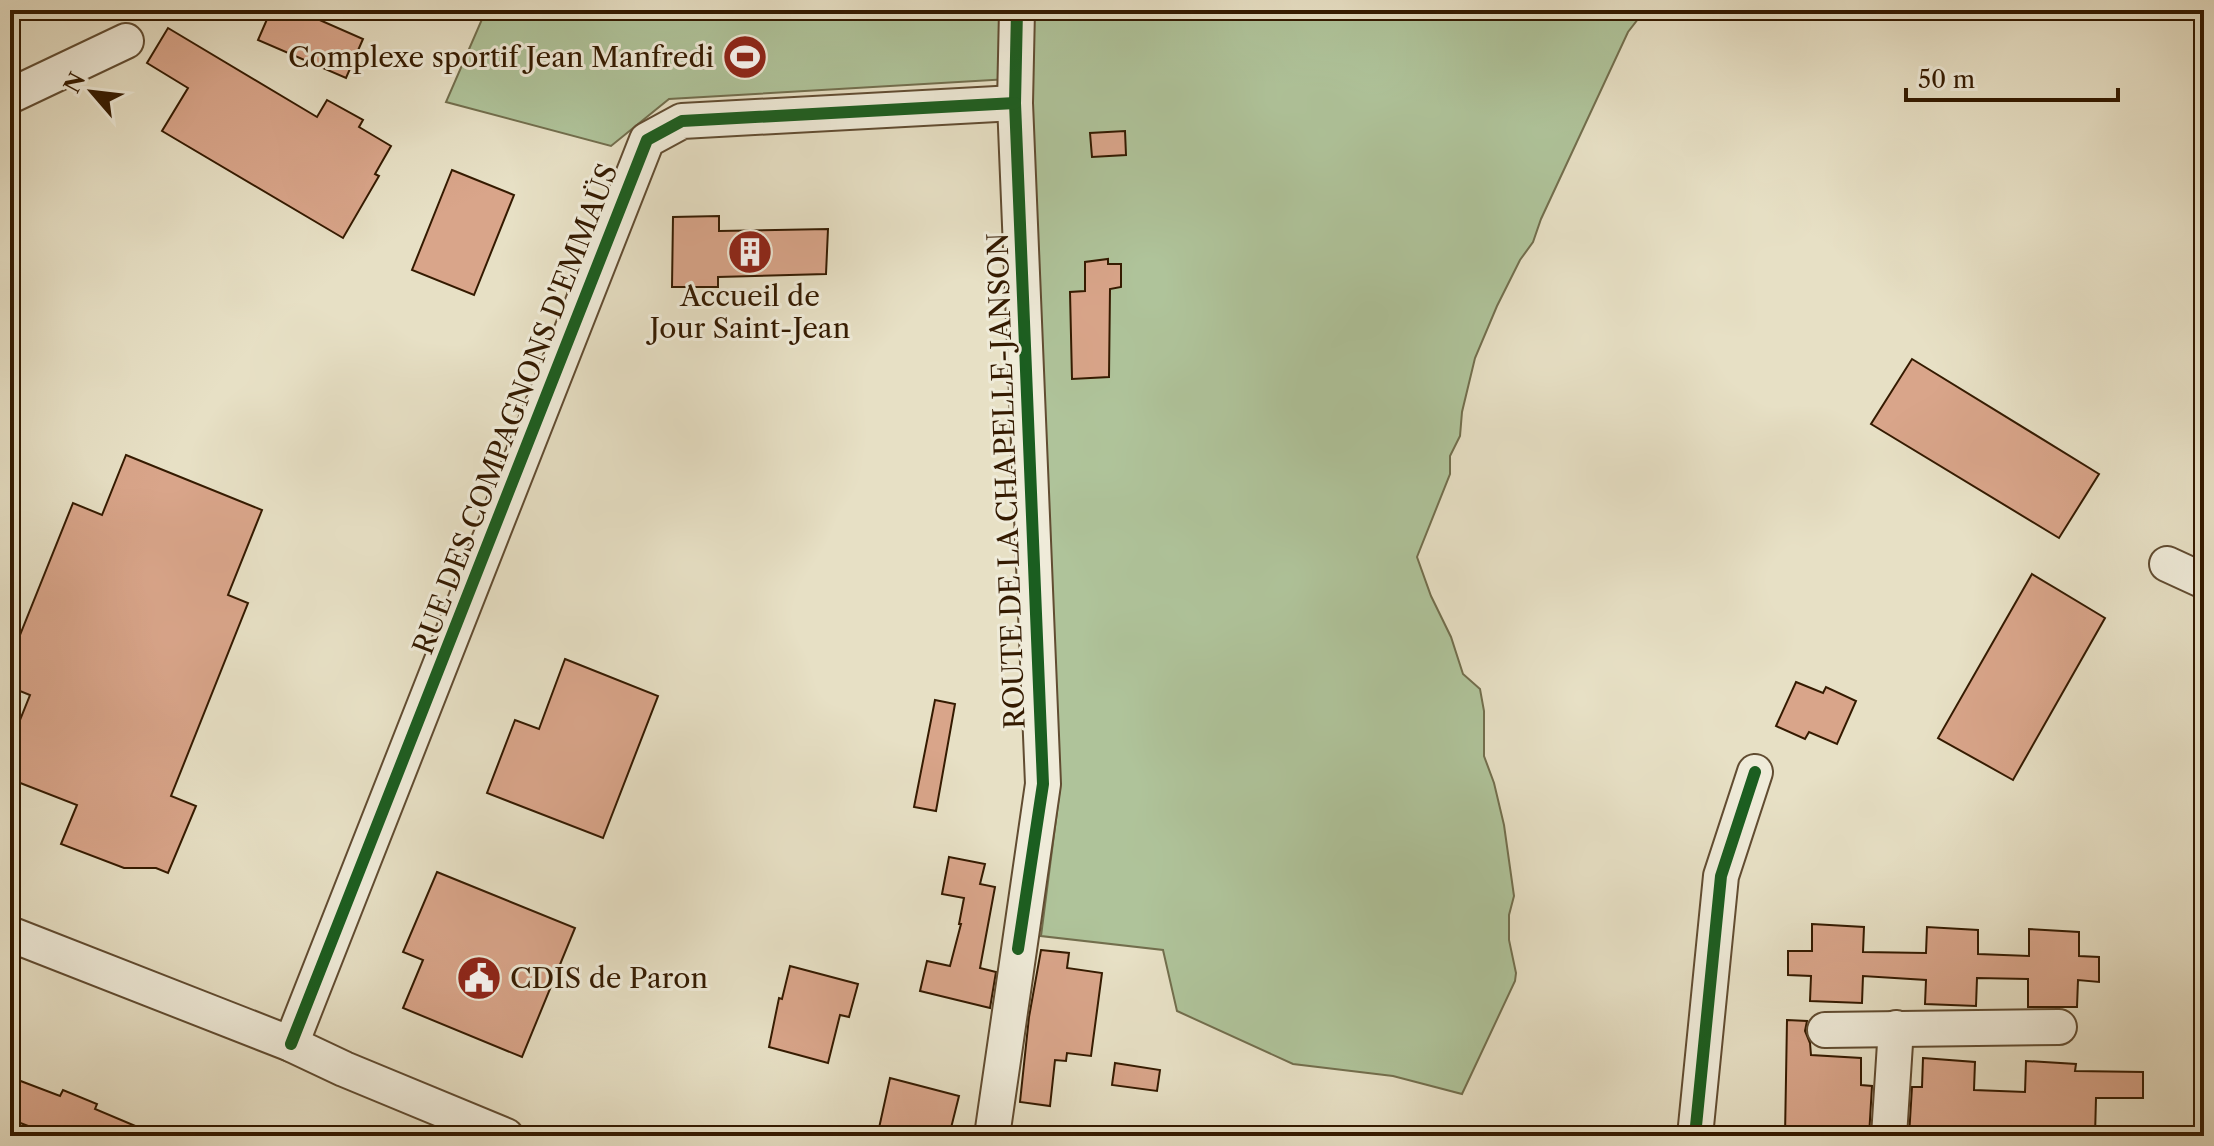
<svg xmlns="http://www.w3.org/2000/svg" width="2214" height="1146" viewBox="0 0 2214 1146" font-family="'Libre Caslon Text',serif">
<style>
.green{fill:#afc39a;stroke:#726e4d;stroke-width:2}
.building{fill:#d9a58a;stroke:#341a00;stroke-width:2}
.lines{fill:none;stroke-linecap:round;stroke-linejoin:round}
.minor-casing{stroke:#614c31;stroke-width:38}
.minor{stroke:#efebd9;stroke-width:34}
.cycleway-casing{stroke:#efebd9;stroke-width:17}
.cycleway{stroke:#1b5e20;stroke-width:12}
.labels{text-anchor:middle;stroke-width:6;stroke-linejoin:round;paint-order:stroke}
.poi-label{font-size:28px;fill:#341a00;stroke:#efebd9;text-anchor:end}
.street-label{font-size:28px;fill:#341a00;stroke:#efebd9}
</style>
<rect width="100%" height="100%" fill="#e7e0c5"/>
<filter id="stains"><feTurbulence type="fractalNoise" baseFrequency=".0025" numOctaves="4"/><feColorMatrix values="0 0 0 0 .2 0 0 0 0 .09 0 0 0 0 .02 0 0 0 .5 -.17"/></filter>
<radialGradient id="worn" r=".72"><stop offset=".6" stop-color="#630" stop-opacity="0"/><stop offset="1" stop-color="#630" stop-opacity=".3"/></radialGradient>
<path class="green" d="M 486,10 L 1645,10 L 1628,32 L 1541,219 L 1533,242 L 1520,260 L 1497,306 L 1475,358 L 1462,412 L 1460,436 L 1450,456 L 1450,474 L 1417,557 L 1431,596 L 1451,637 L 1463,674 L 1480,689 L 1484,711 L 1484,756 L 1494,783 L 1504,825 L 1514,896 L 1509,915 L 1509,940 L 1516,973 L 1515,981 L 1462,1094 L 1393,1076 L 1293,1064 L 1177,1011 L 1163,950 L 1041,936 L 1060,788 L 1033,338 L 1025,78 L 669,99 L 611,146 L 446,102 Z"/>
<g class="building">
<path d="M 271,10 L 297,10 L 363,39 L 346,78 L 258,40 Z"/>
<path d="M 168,28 L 317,117 L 327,100 L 363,120 L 359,127 L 391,146 L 375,174 L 379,176 L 343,238 L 162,131 L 188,88 L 147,63 Z"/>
<path d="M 1125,131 L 1126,155 L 1092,157 L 1090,133 Z"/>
<path d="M 452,170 L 514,195 L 474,295 L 412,270 Z"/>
<path d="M 719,216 L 719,231 L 828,229 L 826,274 L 718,277 L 718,287 L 672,287 L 673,217 Z"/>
<path d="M 1108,259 L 1108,264 L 1121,264 L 1121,287 L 1110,289 L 1109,377 L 1072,379 L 1070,292 L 1085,291 L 1085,262 Z"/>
<path d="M 1912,359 L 2099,474 L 2059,538 L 1871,424 Z"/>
<path d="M 126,455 L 262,510 L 228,595 L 248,603 L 171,796 L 196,806 L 168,873 L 156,868 L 124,868 L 61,844 L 77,805 L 10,779 L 10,745 L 30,695 L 10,687 L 10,660 L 73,503 L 102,515 Z"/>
<path d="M 2032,574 L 2105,618 L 2013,780 L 1938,738 Z"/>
<path d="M 565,659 L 658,696 L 603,838 L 487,793 L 515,720 L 539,729 Z"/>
<path d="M 1796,682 L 1823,693 L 1826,687 L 1856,701 L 1837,744 L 1809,732 L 1805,739 L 1776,726 Z"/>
<path d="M 935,700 L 955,704 L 936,811 L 914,807 Z"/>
<path d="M 949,857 L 985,864 L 980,884 L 995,887 L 980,968 L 996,972 L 990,1008 L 920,991 L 927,961 L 950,966 L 961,924 L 959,924 L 964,898 L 942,894 Z"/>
<path d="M 437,872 L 575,928 L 522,1057 L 403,1008 L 423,960 L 403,952 Z"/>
<path d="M 1812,924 L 1864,927 L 1863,952 L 1926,953 L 1927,927 L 1978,930 L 1978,954 L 2029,956 L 2029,929 L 2079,932 L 2079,956 L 2099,957 L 2099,982 L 2078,980 L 2077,1007 L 2028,1007 L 2028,979 L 1977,978 L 1976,1006 L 1925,1004 L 1926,980 L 1863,976 L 1862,1003 L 1810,1001 L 1811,976 L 1788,975 L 1788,951 L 1812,951 Z"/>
<path d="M 1041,950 L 1069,953 L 1067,968 L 1102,973 L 1091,1056 L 1067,1053 L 1066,1061 L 1055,1060 L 1050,1106 L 1020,1102 L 1029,1017 Z"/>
<path d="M 790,966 L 858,984 L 849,1017 L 840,1015 L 828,1063 L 769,1047 L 779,998 L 782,999 Z"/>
<path d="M 1787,1020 L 1807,1021 L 1805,1031 L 1810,1043 L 1811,1055 L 1861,1058 L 1861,1085 L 1872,1086 L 1869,1136 L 1785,1136 Z"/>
<path d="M 1923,1058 L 1975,1062 L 1974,1090 L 2025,1092 L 2026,1061 L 2076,1064 L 2075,1071 L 2143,1072 L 2143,1098 L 2096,1098 L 2095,1136 L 1909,1136 L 1912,1087 L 1922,1087 Z"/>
<path d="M 1115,1063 L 1160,1070 L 1157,1091 L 1112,1085 Z"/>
<path d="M 890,1078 L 959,1096 L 949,1136 L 904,1136 L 879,1128 Z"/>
<path d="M 18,1080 L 60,1096 L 63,1090 L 97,1104 L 95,1109 L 159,1136 L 54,1136 L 10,1119 L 10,1100 Z"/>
</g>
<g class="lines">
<g class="minor-casing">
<g id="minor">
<path d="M 10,96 L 126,41"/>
<path d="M 2167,564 L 2204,581"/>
<path d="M 10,934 L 291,1044 L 344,1069 L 506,1136"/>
<path d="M 1825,1030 L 2059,1027"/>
<path d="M 291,1044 L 647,140 L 682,121 L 1015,103"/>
<path d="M 992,1136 L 1043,784 L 1015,103 L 1017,10"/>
<path d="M 1695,1136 L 1721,876 L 1755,772"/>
<path d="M 1889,1136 L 1896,1028"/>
</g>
</g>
<use href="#minor" class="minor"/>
<g class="cycleway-casing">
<g id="cycleway">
<path d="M 1017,10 L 1015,103 L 1043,784 L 1018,949"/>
<path d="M 291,1044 L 647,140 L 682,121 L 1015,103"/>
<path d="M 1695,1136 L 1721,876 L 1755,772"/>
</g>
</g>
<use href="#cycleway" class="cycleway"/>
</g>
<defs>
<g id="stadium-disc" transform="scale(2.3)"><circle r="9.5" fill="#8f2418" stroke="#efebd9"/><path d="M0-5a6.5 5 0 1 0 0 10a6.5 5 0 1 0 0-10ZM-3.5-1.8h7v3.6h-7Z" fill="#fff"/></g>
<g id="building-disc" transform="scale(2.3)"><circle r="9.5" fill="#8f2418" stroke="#efebd9"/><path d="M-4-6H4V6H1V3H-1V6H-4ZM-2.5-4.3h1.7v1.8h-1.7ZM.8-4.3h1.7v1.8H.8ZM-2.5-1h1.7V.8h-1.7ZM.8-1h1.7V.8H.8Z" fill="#fff"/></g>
<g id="civic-disc" transform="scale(2.3)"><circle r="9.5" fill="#8f2418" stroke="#efebd9"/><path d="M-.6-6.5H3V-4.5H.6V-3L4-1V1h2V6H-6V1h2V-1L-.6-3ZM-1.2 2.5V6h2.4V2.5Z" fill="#fff"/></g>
</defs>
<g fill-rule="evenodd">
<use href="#stadium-disc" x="745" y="57"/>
<use href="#building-disc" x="750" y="252"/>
<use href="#civic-disc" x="479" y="978"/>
</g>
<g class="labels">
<g class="poi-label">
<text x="714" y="67">Complexe sportif Jean Manfredi</text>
<text x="750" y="306" text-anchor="middle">Accueil de<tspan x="750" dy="32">Jour Saint-Jean</tspan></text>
<text x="510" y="988" text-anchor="start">CDIS de Paron</text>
</g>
<g class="street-label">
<text transform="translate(515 409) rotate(-69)" y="10">RUE DES COMPAGNONS D'EMMAÜS</text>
<text transform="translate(1006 481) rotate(-92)" y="10">ROUTE DE LA CHAPELLE-JANSON</text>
</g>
</g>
<rect width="2214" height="1146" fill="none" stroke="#e7e0c5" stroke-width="40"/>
<rect x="12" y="12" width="2190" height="1122" fill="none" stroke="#341a00" stroke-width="4"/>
<rect x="20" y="20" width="2174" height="1106" fill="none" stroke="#341a00" stroke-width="2"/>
<g transform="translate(92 92) rotate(298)" stroke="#efebd9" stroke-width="6" paint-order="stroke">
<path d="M0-6L14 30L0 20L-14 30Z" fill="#341a00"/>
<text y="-12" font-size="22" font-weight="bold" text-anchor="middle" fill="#341a00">N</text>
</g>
<path d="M1906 88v12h212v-12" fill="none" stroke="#341a00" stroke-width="4"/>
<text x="1918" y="88" font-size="24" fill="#341a00" stroke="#efebd9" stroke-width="6" paint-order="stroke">50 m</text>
<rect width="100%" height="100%" filter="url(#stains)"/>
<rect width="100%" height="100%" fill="url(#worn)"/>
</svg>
